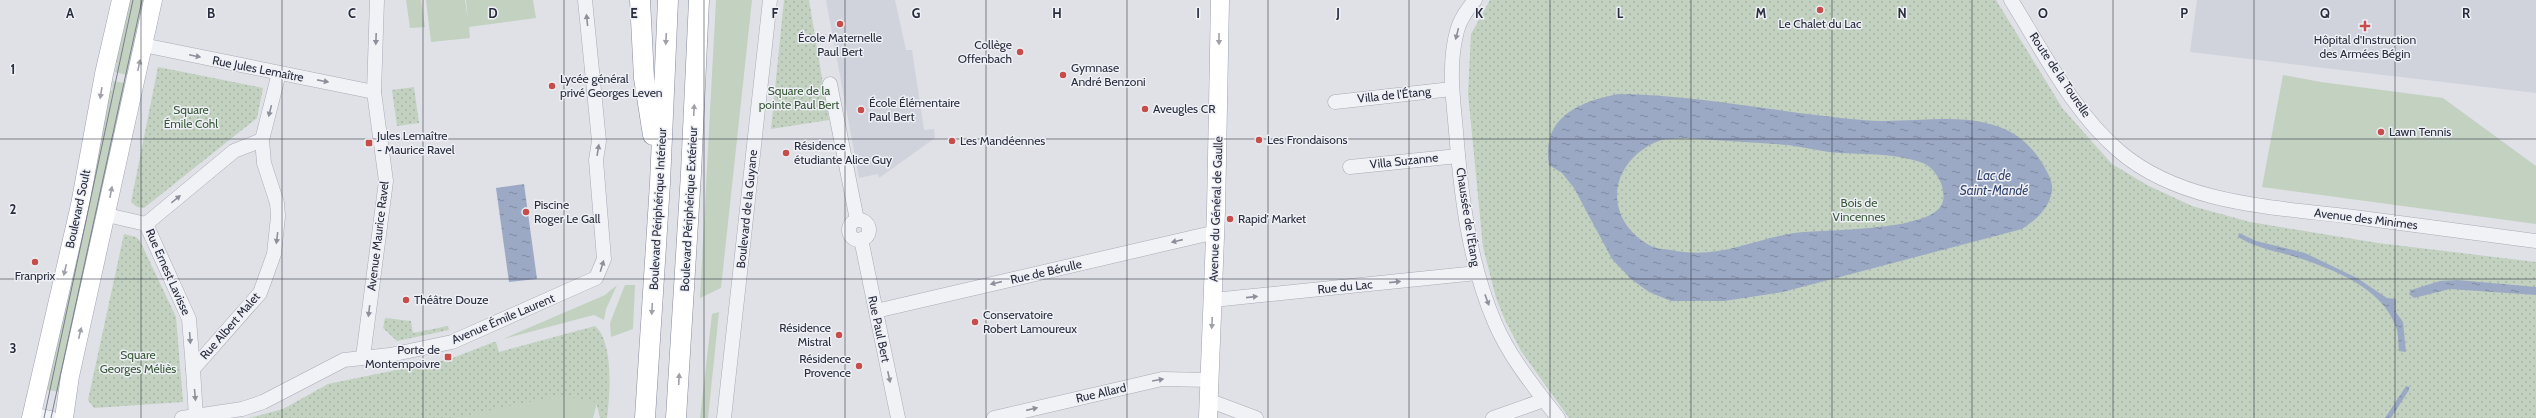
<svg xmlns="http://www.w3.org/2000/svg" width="2536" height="418" viewBox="0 0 2536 418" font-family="Cabin,sans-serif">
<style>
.built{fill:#d1d3dc}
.grass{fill:#c2d1c0}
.park{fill:url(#park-dots)}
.water{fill:url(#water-ripples);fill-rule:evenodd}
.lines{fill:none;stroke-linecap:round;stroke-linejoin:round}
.minor-casing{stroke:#a8abb4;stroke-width:15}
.major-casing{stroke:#9fa3b2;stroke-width:19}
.highway-casing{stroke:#878c9d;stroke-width:21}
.minor{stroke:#f1f2f6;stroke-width:14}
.major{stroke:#fff;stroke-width:18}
.highway{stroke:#fff;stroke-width:20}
.tram{stroke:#797e90;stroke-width:1}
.oneway{fill:#8d909a}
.oneway2{fill:#9fa0a8}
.grid{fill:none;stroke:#292d3d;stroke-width:1;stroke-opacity:0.55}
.poi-dot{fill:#c64d4a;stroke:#eef0f5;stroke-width:1.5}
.labels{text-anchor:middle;stroke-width:3;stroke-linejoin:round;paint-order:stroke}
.poi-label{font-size:12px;fill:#292d3d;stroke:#eef0f5;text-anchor:start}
.street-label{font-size:12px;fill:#292d3d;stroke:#eef0f5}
.park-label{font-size:12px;fill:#385837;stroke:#eef0f5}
.water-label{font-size:13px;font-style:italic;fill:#35456f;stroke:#eef0f5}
.grid-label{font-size:13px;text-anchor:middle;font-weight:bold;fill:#292d3d;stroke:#eef0f5;stroke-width:3;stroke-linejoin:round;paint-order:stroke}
</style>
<defs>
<pattern id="park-dots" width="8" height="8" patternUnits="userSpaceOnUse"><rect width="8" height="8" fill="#c2d1c0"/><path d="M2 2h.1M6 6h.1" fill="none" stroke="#a7b4a6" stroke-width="1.8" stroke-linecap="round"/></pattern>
<pattern id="water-ripples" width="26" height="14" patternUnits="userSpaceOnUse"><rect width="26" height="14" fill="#9ca9c5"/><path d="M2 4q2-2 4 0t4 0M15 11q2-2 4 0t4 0" fill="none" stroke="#7f8aa1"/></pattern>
</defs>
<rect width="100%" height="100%" fill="#dfe1e7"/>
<g class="built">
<path d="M 826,0 L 895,0 L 906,50 L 912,50 L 924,130 L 934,129 L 935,138 L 879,178 L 878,174 L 859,178 Z"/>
<path d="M 2197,0 L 2536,0 L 2536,93 L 2190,52 Z"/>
</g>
<g class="grass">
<path d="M 128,0 L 147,0 L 132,66 L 129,65 L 127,75 L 115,72 L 117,63 L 114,62 Z"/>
<path d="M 406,0 L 421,0 L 425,27 L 410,28 Z"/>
<path d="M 426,0 L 465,0 L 468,20 L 466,0 L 533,0 L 536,18 L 469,27 L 470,38 L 431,42 Z"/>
<path d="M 716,0 L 752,0 L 721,288 L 700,298 Z"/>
<path d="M 2283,75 L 2321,82 L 2443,98 L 2536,166 L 2536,224 L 2262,187 Z"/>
<path d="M 113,81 L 125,83 L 60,392 L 47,390 L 50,376 L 48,375 L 108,90 L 112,91 Z"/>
<path d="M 617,285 L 606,309 L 604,320 L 594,315 L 586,317 L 503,339 L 605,295 Z"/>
<path d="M 625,285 L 635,285 L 633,329 L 611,337 L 610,323 Z"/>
<path d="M 719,312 L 708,418 L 700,418 L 712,314 Z"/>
<path d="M 548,383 L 594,396 L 597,403 L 593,418 L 390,418 Z"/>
</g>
<g class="park">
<path d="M 784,0 L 809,0 L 829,120 L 771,129 Z"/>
<path d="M 1490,0 L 1996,0 L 2063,109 L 2112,164 L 2147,185 L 2192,206 L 2250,222 L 2378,243 L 2536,262 L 2536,418 L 1569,418 L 1521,351 L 1505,320 L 1496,298 L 1483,247 L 1468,93 L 1471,34 Z"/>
<path d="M 158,67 L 263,88 L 257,118 L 144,208 L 137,207 L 131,202 Z"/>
<path d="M 414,87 L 419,123 L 397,126 L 392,90 Z"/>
<path d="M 124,234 L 136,237 L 140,241 L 176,317 L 183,402 L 94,408 L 88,400 Z"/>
<path d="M 385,318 L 411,321 L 413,333 L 448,326 L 449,330 L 397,341 L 383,328 Z"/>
<path d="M 595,326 C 614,342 610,395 607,418 L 600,418 L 596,402 L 561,395 L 454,418 L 249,418 L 283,409 L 328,384 L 450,359 L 494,342 L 496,342 L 499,352 Z"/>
</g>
<g class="water">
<path d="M 1618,94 C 1701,95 1781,113 1862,120 C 1902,124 1949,114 1986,123 C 2014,129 2033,145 2046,170 C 2049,175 2053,184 2052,190 C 2050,208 2036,220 2022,229 L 1783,292 L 1724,301 L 1671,301 L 1649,292 L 1631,279 L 1612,259 L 1574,188 L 1562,173 L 1549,165 C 1541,117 1579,102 1618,94 ZM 1686,138 C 1720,141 1754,142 1788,145 C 1802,147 1815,150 1829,152 C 1861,155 1892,152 1923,163 C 1936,168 1948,190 1942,204 C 1930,232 1823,229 1794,233 C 1750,240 1717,260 1671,250 C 1665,249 1655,249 1649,245 C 1603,218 1608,164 1656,142 C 1664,138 1677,139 1686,138 Z"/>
<path d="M 524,184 L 537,279 L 509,282 L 496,188 Z"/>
<path d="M 2239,233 L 2256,241 L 2305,253 L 2357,278 L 2387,298 L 2396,299 L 2396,312 L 2403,322 L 2406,352 L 2399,351 C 2398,343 2399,334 2396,327 C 2382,287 2332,269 2296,257 C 2275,251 2256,248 2238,237 Z"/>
<path d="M 2458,280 L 2536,287 L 2536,295 L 2450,289 L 2414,298 L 2409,294 L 2411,290 L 2440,281 Z"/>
<path d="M 2406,386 L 2409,387 L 2409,390 L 2391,418 L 2385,418 Z"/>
</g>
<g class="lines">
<g class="minor-casing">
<g id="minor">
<path d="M 1475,0 C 1467,10 1460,19 1457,31 C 1448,64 1453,98 1456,131 C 1461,195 1469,263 1495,323 C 1510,358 1535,388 1558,418"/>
<path d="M 2011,0 C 2043,51 2072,111 2119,151 C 2182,205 2275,207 2354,217 C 2415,225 2475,233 2536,241"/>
<path d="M 143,45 L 374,92"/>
<path d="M 830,84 L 857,220"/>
<path d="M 1335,102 L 1452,89"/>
<path d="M 1350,167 L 1458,156"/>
<path d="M 107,215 L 146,224"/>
<circle cx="859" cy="230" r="10"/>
<path d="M 146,224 L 189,319 L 193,369"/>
<path d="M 146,224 L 234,151 L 262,140"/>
<path d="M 861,239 L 898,418"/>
<path d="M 1213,300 L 1477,273"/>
<path d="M 876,311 L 1216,232"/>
<path d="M 363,357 L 386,181 L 374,92 L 377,0"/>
<path d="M 1208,400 L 1256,418"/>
<path d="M 32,414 L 51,418"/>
<path d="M 196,417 L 193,369 L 260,293 L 274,254 L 278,216 L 277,203 L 264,163 L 262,140 L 279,73"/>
<path d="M 182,418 L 242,409 L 263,402 L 344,360 L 390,355 L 452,342 L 596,278 L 604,259 L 596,160 L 599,141 L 585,0"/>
<path d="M 724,418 L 770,0"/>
<path d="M 994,418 L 1162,379 L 1209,380"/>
<path d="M 1493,418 L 1544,400"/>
</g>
</g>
<g class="major-casing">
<g id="major">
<path d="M 31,418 L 80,205 L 104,74 L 121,0"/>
<path d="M 64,418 L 70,376 L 153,0"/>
<path d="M 1208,418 L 1216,211 L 1220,0"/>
</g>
</g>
<g class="highway-casing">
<g id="highway">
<path d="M 640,0 L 644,78 L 653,135"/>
<path d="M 645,418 L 660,183 L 668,0"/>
<path d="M 676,418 L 691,173 L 699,0"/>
</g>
</g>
<use href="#minor" class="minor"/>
<use href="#major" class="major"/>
<use href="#highway" class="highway"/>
<g class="tram">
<path d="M 44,418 L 133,0"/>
<path d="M 51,418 L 142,0"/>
</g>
</g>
<defs><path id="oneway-solid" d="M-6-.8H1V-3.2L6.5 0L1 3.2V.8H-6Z"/></defs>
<g class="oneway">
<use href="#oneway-solid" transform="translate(587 20) rotate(-96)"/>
<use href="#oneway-solid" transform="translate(1457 34) rotate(104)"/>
<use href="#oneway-solid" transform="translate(376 39) rotate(92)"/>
<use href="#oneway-solid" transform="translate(195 56) rotate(12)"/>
<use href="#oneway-solid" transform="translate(323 81) rotate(11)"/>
<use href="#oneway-solid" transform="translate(270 111) rotate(104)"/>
<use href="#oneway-solid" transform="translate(598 150) rotate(-81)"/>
<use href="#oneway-solid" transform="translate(176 199) rotate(-39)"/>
<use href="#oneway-solid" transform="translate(277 238) rotate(97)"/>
<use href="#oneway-solid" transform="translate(1177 241) rotate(167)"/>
<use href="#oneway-solid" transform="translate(602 266) rotate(-73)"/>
<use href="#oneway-solid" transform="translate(1395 282) rotate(-6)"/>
<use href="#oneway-solid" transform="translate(996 283) rotate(167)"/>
<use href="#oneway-solid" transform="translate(1252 297) rotate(-6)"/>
<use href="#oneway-solid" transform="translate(1487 300) rotate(70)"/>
<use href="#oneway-solid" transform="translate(369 311) rotate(97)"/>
<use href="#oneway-solid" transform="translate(190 338) rotate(86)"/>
<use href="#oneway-solid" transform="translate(889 377) rotate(78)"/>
<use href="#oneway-solid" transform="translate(1158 380) rotate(-10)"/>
<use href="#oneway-solid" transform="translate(195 395) rotate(85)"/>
<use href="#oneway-solid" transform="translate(1032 409) rotate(-13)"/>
</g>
<g class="oneway2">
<use href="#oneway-solid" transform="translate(666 39) rotate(93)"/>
<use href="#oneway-solid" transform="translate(1219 39) rotate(90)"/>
<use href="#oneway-solid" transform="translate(139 65) rotate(-78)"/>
<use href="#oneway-solid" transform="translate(101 93) rotate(99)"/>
<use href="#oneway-solid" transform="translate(694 110) rotate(-87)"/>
<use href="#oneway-solid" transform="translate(111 192) rotate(-79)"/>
<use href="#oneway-solid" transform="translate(65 270) rotate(103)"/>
<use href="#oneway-solid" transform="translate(652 309) rotate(93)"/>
<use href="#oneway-solid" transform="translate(1212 323) rotate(93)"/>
<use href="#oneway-solid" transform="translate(80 333) rotate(-77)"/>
<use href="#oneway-solid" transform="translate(679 379) rotate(-87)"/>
</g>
<path class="grid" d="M 141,0 L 141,418M 282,0 L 282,418M 423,0 L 423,418M 564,0 L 564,418M 704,0 L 704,418M 845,0 L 845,418M 986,0 L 986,418M 1127,0 L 1127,418M 1268,0 L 1268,418M 1409,0 L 1409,418M 1550,0 L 1550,418M 1691,0 L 1691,418M 1832,0 L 1832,418M 1972,0 L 1972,418M 2113,0 L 2113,418M 2254,0 L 2254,418M 2395,0 L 2395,418M 0,139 L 2536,139M 0,279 L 2536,279"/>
<g class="poi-dot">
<circle cx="1820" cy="10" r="4"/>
<circle cx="840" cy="24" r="4"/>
<path d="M2363 20h4v4h4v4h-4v4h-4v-4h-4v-4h4z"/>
<circle cx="1020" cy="52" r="4"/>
<circle cx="1063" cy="75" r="4"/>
<circle cx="552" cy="86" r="4"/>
<circle cx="1145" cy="109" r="4"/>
<circle cx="861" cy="110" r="4"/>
<circle cx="2381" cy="132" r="4"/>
<circle cx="1259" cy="140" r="4"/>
<circle cx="952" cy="141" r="4"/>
<rect x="365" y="139" width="8" height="8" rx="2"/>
<circle cx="786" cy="153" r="4"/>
<circle cx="526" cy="212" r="4"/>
<circle cx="1230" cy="219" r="4"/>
<circle cx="35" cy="262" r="4"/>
<circle cx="406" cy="300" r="4"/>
<circle cx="975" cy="322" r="4"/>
<circle cx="839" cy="335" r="4"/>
<rect x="444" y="353" width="8" height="8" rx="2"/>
<circle cx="859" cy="366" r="4"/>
</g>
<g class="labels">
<g class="poi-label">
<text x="1820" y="28" text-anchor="middle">Le Chalet du Lac</text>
<text x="840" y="42" text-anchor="middle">École Maternelle<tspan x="840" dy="14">Paul Bert</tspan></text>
<text x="2365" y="44" text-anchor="middle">Hôpital d'Instruction<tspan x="2365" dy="14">des Armées Bégin</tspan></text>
<text x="1012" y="49" text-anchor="end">Collège<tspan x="1012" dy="14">Offenbach</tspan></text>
<text x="1071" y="72">Gymnase<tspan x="1071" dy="14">André Benzoni</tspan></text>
<text x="560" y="83">Lycée général<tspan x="560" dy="14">privé Georges Leven</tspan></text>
<text x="869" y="107">École Élémentaire<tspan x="869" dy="14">Paul Bert</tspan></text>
<text x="1153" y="113">Aveugles CR</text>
<text x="2389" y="136">Lawn Tennis</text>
<text x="377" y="140">Jules Lemaître<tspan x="377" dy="14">- Maurice Ravel</tspan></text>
<text x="1267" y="144">Les Frondaisons</text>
<text x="960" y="145">Les Mandéennes</text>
<text x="794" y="150">Résidence<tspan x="794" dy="14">étudiante Alice Guy</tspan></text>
<text x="534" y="209">Piscine<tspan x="534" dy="14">Roger Le Gall</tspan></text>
<text x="1238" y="223">Rapid' Market</text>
<text x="35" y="280" text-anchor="middle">Franprix</text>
<text x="414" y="304">Théâtre Douze</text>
<text x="983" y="319">Conservatoire<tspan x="983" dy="14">Robert Lamoureux</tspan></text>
<text x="831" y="332" text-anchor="end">Résidence<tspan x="831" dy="14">Mistral</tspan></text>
<text x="440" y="354" text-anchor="end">Porte de<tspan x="440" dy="14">Montempoivre</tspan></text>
<text x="851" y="363" text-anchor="end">Résidence<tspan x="851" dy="14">Provence</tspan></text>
</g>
<g class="street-label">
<text transform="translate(258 69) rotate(11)" y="4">Rue Jules Lemaître</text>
<text transform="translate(2060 75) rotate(56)" y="4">Route de la Tourelle</text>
<text transform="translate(1394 95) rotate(-6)" y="4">Villa de l'Étang</text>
<text transform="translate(1404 161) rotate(-6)" y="4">Villa Suzanne</text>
<text transform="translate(78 209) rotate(-78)" y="4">Boulevard Soult</text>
<text transform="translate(658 209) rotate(-87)" y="4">Boulevard Périphérique Intérieur</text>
<text transform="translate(689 209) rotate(-87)" y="4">Boulevard Périphérique Extérieur</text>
<text transform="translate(747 209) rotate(-84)" y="4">Boulevard de la Guyane</text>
<text transform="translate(1216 209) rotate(-88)" y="4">Avenue du Général de Gaulle</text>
<text transform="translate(1468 217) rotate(81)" y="4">Chaussée de l'Étang</text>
<text transform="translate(2366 219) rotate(7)" y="4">Avenue des Minimes</text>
<text transform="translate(378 236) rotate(-83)" y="4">Avenue Maurice Ravel</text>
<text transform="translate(168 272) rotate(66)" y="4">Rue Ernest Lavisse</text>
<text transform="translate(1046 272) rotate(-13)" y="4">Rue de Bérulle</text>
<text transform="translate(1345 287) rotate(-6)" y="4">Rue du Lac</text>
<text transform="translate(503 319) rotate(-23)" y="4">Avenue Émile Laurent</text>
<text transform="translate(230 326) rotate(-49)" y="4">Rue Albert Malet</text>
<text transform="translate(879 329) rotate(78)" y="4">Rue Paul Bert</text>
<text transform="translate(1101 393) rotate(-13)" y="4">Rue Allard</text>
</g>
<g class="park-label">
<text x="799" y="95">Square de la<tspan x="799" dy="14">pointe Paul Bert</tspan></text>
<text x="191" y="114">Square<tspan x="191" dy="14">Émile Cohl</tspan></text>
<text x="1859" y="207">Bois de<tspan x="1859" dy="14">Vincennes</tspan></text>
<text x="138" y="359">Square<tspan x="138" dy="14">Georges Méliès</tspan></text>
</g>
<g class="water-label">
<text x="1994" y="180">Lac de<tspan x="1994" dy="15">Saint-Mandé</tspan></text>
</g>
</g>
<g class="grid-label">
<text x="70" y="18">A</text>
<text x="211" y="18">B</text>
<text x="352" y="18">C</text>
<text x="493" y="18">D</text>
<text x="634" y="18">E</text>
<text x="775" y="18">F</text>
<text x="916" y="18">G</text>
<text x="1057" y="18">H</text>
<text x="1198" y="18">I</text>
<text x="1338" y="18">J</text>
<text x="1479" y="18">K</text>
<text x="1620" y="18">L</text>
<text x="1761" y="18">M</text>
<text x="1902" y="18">N</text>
<text x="2043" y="18">O</text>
<text x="2184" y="18">P</text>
<text x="2325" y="18">Q</text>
<text x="2466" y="18">R</text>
<text x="13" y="74">1</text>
<text x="13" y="214">2</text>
<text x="13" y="353">3</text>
</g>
</svg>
